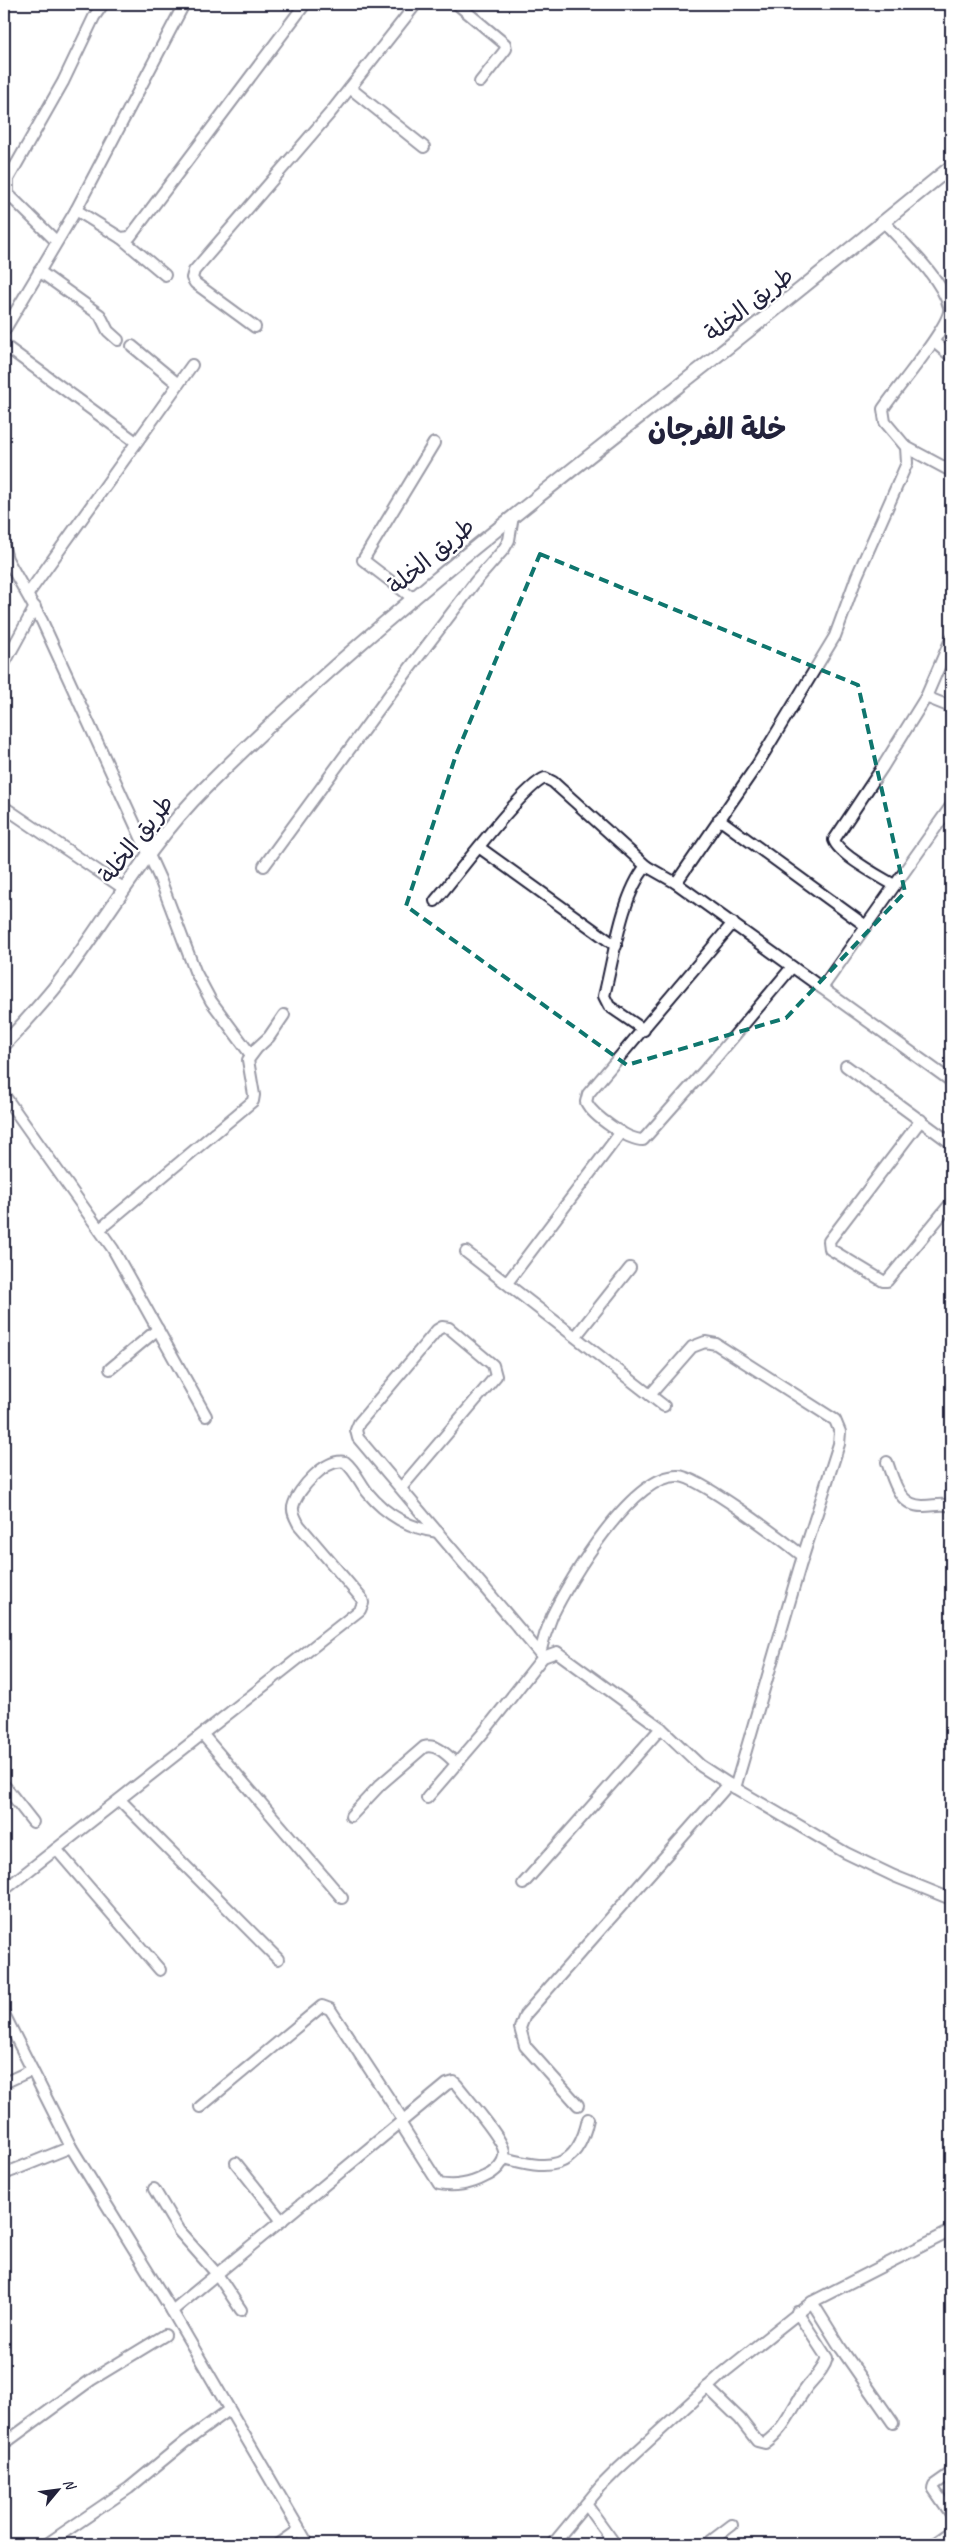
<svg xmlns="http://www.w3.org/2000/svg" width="955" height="2548" viewBox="0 0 955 2548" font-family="Caveat,'Playpen Sans Arabic',sans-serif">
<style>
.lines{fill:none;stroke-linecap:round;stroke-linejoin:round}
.minor-casing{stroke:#22223b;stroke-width:14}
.tertiary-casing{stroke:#22223b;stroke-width:16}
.minor{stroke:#fff;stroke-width:10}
.tertiary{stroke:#fff;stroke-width:12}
.marked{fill:none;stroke:#0f766e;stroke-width:4;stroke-dasharray:10 6;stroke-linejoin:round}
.labels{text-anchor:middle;stroke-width:4.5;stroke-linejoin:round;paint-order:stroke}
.street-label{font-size:24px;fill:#22223b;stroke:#fff}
.district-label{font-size:29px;font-weight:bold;fill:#22223b;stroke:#fff}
</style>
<rect width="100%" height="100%" fill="#fff"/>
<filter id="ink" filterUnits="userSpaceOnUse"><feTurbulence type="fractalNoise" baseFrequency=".02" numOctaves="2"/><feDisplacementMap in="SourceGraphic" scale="10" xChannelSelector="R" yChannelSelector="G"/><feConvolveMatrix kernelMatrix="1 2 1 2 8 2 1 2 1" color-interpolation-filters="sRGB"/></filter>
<g filter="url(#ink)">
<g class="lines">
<g class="minor-casing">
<g id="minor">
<path d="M 457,4 L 505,44 L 506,49 L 480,82"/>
<path d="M 350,88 L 424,147"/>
<path d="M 76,210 L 121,238 L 130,237 L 305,4"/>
<path d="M 121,238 L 165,275"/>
<path d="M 56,241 L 8,194 L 8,179 L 63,82 L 94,17 L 103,4"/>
<path d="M 39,271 L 100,315 L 108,331 L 118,340"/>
<path d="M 255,327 L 195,283 L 192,278 L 194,271 L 331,112 L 416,4"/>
<path d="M 4,331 L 76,210 L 184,4"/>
<path d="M 934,342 L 951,356"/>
<path d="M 4,345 L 136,442"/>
<path d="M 132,346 L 178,384"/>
<path d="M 906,447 L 951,471"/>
<path d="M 4,548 L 7,559 L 42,621 L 160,879 L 195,971 L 211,1001 L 251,1055"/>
<path d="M 28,594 L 192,365"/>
<path d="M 414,599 L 363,560 L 434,443"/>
<path d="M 4,664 L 35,607"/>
<path d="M 926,697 L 951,639"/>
<path d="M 4,807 L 123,888"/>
<path d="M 719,819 L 866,926"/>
<path d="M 480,848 L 616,946"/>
<path d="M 264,866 L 390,694 L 476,581 L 504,549 L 509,540 L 513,516"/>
<path d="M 676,883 L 757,765 L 835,636 L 857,576 L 907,463 L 906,447 L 885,422 L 883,409 C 895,390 953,324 949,307 C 942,278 904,244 884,222"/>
<path d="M 894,885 C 879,876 839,855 834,840 L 882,768 L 926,697 L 951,707"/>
<path d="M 435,901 C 455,878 523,786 545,778 L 553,782 L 646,866"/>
<path d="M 733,923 L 588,1094 L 586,1102 C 593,1116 627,1140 643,1140 L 714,1060 L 792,967"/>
<path d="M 822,988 L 951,806"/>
<path d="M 644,1030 L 609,1006 L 604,996 C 614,957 621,897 646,866 L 676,883 L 951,1081"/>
<path d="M 846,1066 L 951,1143"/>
<path d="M 4,1095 L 113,1249 L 206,1416"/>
<path d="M 921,1120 L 829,1241 L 830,1249 L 883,1281 L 887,1281 L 951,1203"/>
<path d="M 100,1229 L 253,1101 L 254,1095 L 248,1060 L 257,1048 L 269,1037 L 284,1015"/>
<path d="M 466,1252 L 664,1406"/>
<path d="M 507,1283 L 621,1132"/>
<path d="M 576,1336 L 630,1268"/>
<path d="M 110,1369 L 158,1329"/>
<path d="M 650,1395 L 692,1347 L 705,1342 L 716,1344 L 835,1420 L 840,1432 L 839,1444 L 800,1566 L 735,1788"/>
<path d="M 887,1462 C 894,1481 899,1507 924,1506 C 934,1506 942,1503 951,1506"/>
<path d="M 401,1488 L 496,1376 L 493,1365 L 449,1328 L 442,1327 L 437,1330 L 359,1423 L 356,1430 L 358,1438 L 543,1657"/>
<path d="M 540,1653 C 543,1640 547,1628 552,1616 C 570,1579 632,1475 678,1476 C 699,1476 784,1541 803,1556"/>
<path d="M 203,1735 L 342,1898"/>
<path d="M 4,1785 L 33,1822"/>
<path d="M 427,1798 L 483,1733 L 543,1657 L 557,1652 L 661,1728 L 701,1766 L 735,1788 L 846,1853 L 894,1876 L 951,1899"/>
<path d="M 120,1800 L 278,1959"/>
<path d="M 351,1816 L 380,1785 L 424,1747 C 437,1743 448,1756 457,1764"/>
<path d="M 56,1849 L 160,1970"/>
<path d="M 523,1884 L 661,1728"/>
<path d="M 4,1890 L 360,1610 L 363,1603 L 362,1599 L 299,1525 C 296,1519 292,1513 293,1507 C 297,1489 326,1458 345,1462 C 355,1470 360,1483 368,1493 C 386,1515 411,1529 438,1532"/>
<path d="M 4,2014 L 71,2147 L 172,2311 L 308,2544"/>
<path d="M 4,2083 L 32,2070"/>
<path d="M 578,2105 L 525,2046 L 520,2028 L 525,2015 L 729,1784"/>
<path d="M 200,2107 L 322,2006 L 330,2009 L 403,2120"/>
<path d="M 504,2158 C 548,2170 577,2172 588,2119"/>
<path d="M 236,2163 L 282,2221"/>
<path d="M 4,2174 L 71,2147"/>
<path d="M 154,2189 L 179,2231 L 217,2274 L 241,2310"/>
<path d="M 812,2302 L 840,2347 L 893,2423"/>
<path d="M 172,2311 L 447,2084 L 454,2082 L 457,2085 C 467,2098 502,2138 504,2151 C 506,2163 494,2173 484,2177 C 471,2184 454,2187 439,2184 L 401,2124"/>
<path d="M 707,2387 L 740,2419 L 757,2441 L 765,2443 C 786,2428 792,2407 807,2387 C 814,2378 824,2370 827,2358 L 797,2312"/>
<path d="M 4,2442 L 9,2440 L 91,2380 L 165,2335"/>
<path d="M 951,2473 L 934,2485 L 933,2488 L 951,2514"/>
<path d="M 586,2504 L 615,2544"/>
<path d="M 47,2544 L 129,2488 L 185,2442 L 229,2410"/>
<path d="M 279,2544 L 299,2530"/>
<path d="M 553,2544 L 601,2486 L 618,2469 L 723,2373 L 812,2302 L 951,2231"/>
<path d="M 707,2544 L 732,2525"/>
<path d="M 934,2544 L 951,2532"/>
</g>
</g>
<g class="tertiary-casing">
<path id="tertiary" d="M 4,1045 C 23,1024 43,1003 60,981 C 108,917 147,846 205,788 C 362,631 538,496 713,359 C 793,296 872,231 951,167"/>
</g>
<use href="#minor" class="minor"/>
<use href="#tertiary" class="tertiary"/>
</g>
</g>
<path d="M0 0H955V2548H0ZM 540,554 L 858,685 L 905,892 L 786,1018 L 627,1065 L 406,906 L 456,755 Z" fill="#fff" fill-opacity=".55" fill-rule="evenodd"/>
<path class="marked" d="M 540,554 L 858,685 L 905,892 L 786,1018 L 627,1065 L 406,906 L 456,755 Z"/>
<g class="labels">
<g class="street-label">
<text transform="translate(749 304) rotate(-38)" y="8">طريق الخلة</text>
<text transform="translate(431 556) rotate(-40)" y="8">طريق الخلة</text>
<text transform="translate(136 839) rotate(-52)" y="8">طريق الخلة</text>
</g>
<g class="district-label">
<text x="717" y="439">خلة الفرجان</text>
</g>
</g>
<rect width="955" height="2548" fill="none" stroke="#fff" stroke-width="20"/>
<rect x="10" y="10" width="935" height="2528" fill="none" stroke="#22223b" stroke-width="2" filter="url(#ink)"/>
<g transform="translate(58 2490) rotate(61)" stroke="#ffffff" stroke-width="4" paint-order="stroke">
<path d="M0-4L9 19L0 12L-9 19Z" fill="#22223b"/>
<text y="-8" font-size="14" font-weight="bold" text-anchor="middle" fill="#22223b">N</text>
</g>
</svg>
